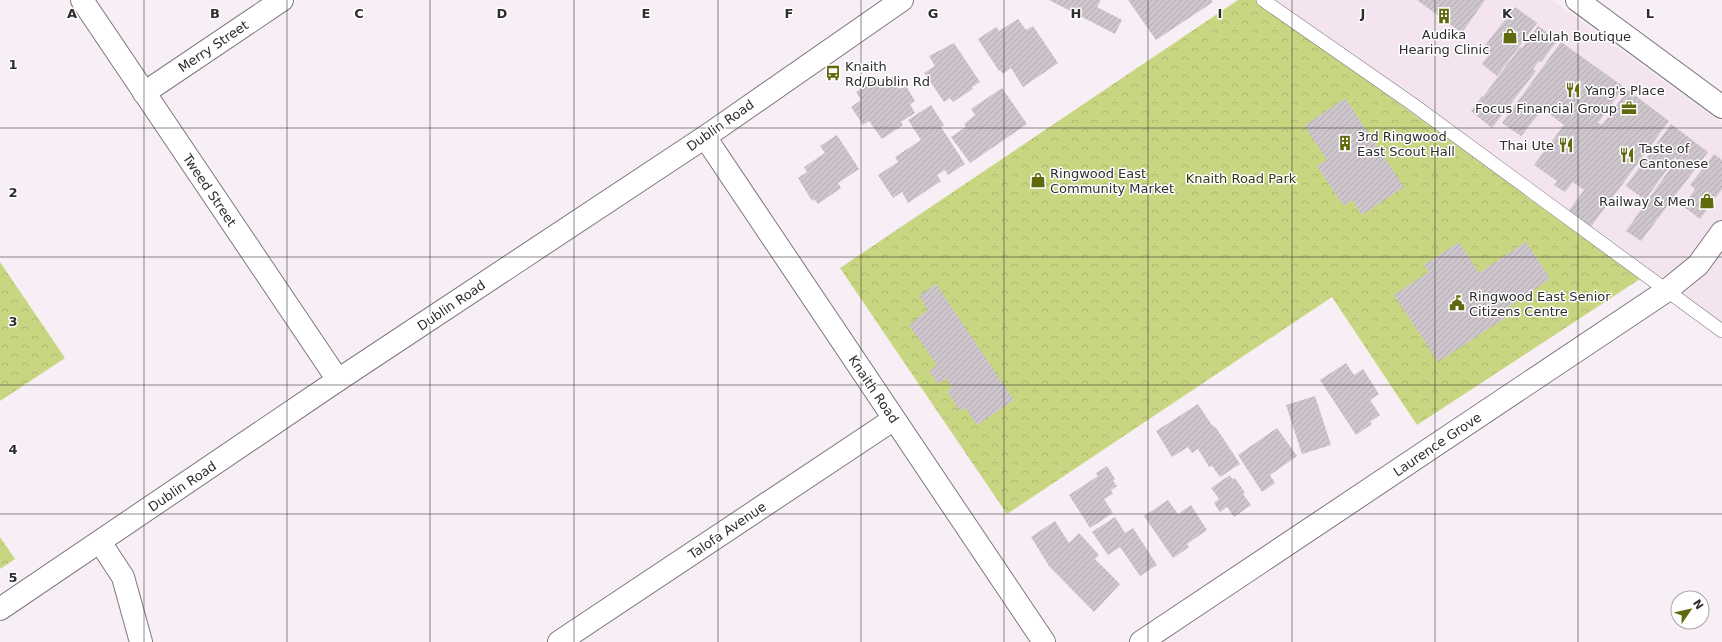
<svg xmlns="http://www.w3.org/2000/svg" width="1722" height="642" viewBox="0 0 1722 642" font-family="'DejaVu Sans',sans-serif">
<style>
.built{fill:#f3e4f0}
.park{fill:url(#park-crowns)}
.building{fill:url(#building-hatch)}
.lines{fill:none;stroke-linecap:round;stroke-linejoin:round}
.service-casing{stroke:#7f787e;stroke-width:14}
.minor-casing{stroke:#7f787e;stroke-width:24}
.secondary-casing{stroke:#7f787e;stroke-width:24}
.service{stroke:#fff;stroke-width:13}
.minor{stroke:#fff;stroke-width:22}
.secondary{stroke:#fff;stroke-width:22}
.grid{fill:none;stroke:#2f2c2e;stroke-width:1;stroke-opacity:0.55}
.labels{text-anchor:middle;stroke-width:3;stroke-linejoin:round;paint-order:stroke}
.poi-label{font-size:13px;fill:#2f2c2e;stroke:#fff;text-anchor:start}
.street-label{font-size:13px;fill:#2f2c2e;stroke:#fff}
.park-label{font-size:13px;fill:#343912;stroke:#fff}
.grid-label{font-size:13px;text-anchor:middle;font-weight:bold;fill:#2f2c2e;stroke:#fff;stroke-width:3;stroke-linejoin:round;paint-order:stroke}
</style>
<defs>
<pattern id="park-crowns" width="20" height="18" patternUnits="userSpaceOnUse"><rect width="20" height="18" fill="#c9d681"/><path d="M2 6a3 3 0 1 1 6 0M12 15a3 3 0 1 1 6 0" fill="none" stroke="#adb870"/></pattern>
<pattern id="building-hatch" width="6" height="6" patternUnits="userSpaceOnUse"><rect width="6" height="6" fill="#cec6cc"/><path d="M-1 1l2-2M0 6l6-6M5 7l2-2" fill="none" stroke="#b1aab0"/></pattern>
</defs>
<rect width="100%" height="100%" fill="#f7eff5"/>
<path class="built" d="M 1257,0 L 1552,0 L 1722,123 L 1722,339 Z"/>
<g class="park">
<path d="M 1238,0 L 1257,0 L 1640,279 L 1417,425 L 1332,297 L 1007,514 L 840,268 Z"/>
<path d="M 0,262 L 65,358 L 0,401 Z"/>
<path d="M 0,537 L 15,559 L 0,569 Z"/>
</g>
<g class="building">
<path d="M 1049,0 L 1101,0 L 1097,7 L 1122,20 L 1115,34 Z"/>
<path d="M 1128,0 L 1211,0 L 1213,2 L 1156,40 Z"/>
<path d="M 1417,0 L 1485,0 L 1462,33 Z"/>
<path d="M 1515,7 L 1537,23 L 1497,76 L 1482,64 L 1490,53 L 1483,48 Z"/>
<path d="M 1018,19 L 1026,30 L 1033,26 L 1058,63 L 1023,87 L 1011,68 L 1003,74 L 1000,70 L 999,71 L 978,39 L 996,27 L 999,31 Z"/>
<path d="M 1538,26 L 1558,40 L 1541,62 L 1539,61 L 1533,69 L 1536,71 L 1492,128 L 1471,111 L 1482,96 L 1483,97 L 1520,47 L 1522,48 Z"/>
<path d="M 1561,42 L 1624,87 L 1598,123 L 1602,125 L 1628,90 L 1669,121 L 1590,228 L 1568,212 L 1584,190 L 1573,182 L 1565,192 L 1554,185 L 1557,181 L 1534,165 L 1564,125 L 1543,109 L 1521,136 L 1502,123 Z"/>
<path d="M 954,43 L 980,82 L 972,87 L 973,89 L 953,102 L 950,98 L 944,102 L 924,73 L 935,66 L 929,56 Z"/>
<path d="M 878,77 L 882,83 L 892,77 L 900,89 L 906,86 L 915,101 L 910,104 L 915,113 L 901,122 L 903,125 L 882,139 L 869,121 L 863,125 L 851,107 L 861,100 L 856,92 Z"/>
<path d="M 1002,88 L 1027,124 L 970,163 L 951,137 L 966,127 L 964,124 L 975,115 L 971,109 Z"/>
<path d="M 1345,98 L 1404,187 L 1362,215 L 1352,200 L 1344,206 L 1317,166 L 1327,160 L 1304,126 Z"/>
<path d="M 931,105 L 944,125 L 941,127 L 965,164 L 948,175 L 945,170 L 937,175 L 941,181 L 908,203 L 902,192 L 893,198 L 878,175 L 898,162 L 895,157 L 921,140 L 908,120 Z"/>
<path d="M 1671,124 L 1708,152 L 1641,241 L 1626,231 L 1677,159 L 1676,157 L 1645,200 L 1626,186 Z"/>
<path d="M 837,135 L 859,169 L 838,183 L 841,188 L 818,204 L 814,199 L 812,201 L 798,178 L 807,172 L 804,167 L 825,153 L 820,146 Z"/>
<path d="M 1714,154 L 1722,160 L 1722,189 L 1700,219 L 1683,206 L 1695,189 L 1690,185 Z"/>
<path d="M 1459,242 L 1479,273 L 1526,242 L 1550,279 L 1504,310 L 1508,316 L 1438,362 L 1394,295 L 1429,272 L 1424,265 Z"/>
<path d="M 936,284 L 1014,400 L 977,425 L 965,408 L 960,411 L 947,391 L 952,388 L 946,378 L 938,384 L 929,371 L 937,365 L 909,325 L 928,310 L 919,296 Z"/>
<path d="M 1346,363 L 1354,375 L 1363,369 L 1379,394 L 1370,400 L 1380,415 L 1370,422 L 1372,424 L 1356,435 L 1320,380 Z"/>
<path d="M 1315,396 L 1331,445 L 1302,454 L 1286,405 Z"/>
<path d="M 1198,404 L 1211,424 L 1217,429 L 1240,464 L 1220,477 L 1212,466 L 1209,467 L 1198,449 L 1192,453 L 1188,447 L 1172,457 L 1156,431 Z"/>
<path d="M 1277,428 L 1297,456 L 1270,475 L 1275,483 L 1262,492 L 1238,455 Z"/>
<path d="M 1107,466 L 1115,479 L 1113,481 L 1117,486 L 1111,490 L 1113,494 L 1104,499 L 1113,513 L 1090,528 L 1069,495 L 1098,476 L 1096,473 Z"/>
<path d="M 1230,475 L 1232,479 L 1235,478 L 1245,493 L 1243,494 L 1251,505 L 1234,517 L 1227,507 L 1220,512 L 1214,503 L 1219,499 L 1211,488 Z"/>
<path d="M 1168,500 L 1178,514 L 1191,505 L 1207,530 L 1187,544 L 1189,547 L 1173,558 L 1144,516 Z"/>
<path d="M 1115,517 L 1125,533 L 1133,528 L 1157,565 L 1140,576 L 1120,547 L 1108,555 L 1092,532 Z"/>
<path d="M 1055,521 L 1069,543 L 1079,533 L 1099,555 L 1095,559 L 1120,584 L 1094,612 L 1049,566 L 1031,537 Z"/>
</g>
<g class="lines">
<g class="service-casing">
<path id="service" d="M 1263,0 L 1411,103 L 1722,331"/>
</g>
<g class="minor-casing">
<g id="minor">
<path d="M 82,0 L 338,380"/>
<path d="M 1577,0 L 1722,107"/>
<path d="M 144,93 L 282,0"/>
<path d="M 705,137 L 1044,642"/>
<path d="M 100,542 L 123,577 L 141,642"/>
<path d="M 559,642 L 894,419"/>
<path d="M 1141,642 L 1666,291 L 1698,265 L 1722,232"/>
</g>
</g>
<g class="secondary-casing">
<path id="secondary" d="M 0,609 L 338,380 L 705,137 L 902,0"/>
</g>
<use href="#service" class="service"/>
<use href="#minor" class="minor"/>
<use href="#secondary" class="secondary"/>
</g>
<path class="grid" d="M 144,0 L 144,642M 287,0 L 287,642M 430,0 L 430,642M 574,0 L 574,642M 718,0 L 718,642M 861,0 L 861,642M 1004,0 L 1004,642M 1148,0 L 1148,642M 1292,0 L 1292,642M 1435,0 L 1435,642M 1578,0 L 1578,642M 0,128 L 1722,128M 0,257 L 1722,257M 0,385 L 1722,385M 0,514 L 1722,514"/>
<defs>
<g id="building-bare" transform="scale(1.2)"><path d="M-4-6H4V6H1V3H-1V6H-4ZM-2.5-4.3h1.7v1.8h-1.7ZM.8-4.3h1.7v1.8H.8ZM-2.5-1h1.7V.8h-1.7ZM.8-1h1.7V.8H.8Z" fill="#60690d" stroke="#fff" stroke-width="2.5" paint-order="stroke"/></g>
<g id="shop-bare" transform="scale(1.2)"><path d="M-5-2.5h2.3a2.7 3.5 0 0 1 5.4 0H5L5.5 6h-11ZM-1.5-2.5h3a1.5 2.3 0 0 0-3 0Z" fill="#60690d" stroke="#fff" stroke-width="2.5" paint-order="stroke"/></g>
<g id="bus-bare" transform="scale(1.2)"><path d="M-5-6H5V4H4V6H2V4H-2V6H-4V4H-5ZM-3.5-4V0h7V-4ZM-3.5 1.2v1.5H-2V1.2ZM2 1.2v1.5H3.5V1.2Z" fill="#60690d" stroke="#fff" stroke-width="2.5" paint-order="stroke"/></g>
<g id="restaurant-bare" transform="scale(1.2)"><path d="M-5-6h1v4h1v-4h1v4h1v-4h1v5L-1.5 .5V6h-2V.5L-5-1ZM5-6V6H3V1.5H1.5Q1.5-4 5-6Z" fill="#60690d" stroke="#fff" stroke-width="2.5" paint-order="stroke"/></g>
<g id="office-bare" transform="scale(1.2)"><path d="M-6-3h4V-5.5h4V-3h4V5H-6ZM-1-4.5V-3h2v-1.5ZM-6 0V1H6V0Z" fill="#60690d" stroke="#fff" stroke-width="2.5" paint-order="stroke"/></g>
<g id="civic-bare" transform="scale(1.2)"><path d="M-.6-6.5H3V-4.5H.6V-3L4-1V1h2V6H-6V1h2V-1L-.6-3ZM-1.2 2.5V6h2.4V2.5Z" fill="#60690d" stroke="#fff" stroke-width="2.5" paint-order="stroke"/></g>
</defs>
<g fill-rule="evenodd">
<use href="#building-bare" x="1444" y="16"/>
<use href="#shop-bare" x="1510" y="36"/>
<use href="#bus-bare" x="833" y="73"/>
<use href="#restaurant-bare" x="1573" y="90"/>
<use href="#office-bare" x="1629" y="108"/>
<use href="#building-bare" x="1345" y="143"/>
<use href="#restaurant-bare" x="1566" y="145"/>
<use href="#restaurant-bare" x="1627" y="155"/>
<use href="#shop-bare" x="1038" y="180"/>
<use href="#shop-bare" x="1707" y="201"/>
<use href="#civic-bare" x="1457" y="303"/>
</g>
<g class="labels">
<g class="poi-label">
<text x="1444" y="39" text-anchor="middle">Audika<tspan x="1444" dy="15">Hearing Clinic</tspan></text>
<text x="1522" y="41">Lelulah Boutique</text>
<text x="845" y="71">Knaith<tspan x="845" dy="15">Rd/Dublin Rd</tspan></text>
<text x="1585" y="95">Yang's Place</text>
<text x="1617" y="113" text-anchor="end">Focus Financial Group</text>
<text x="1357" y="141">3rd Ringwood<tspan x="1357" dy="15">East Scout Hall</tspan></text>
<text x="1554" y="150" text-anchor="end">Thai Ute</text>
<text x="1639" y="153">Taste of<tspan x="1639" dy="15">Cantonese</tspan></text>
<text x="1050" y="178">Ringwood East<tspan x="1050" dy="15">Community Market</tspan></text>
<text x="1695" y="206" text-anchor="end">Railway &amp; Men</text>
<text x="1469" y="301">Ringwood East Senior<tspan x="1469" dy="15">Citizens Centre</tspan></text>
</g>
<g class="street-label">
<text transform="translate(213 46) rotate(-34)" y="5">Merry Street</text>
<text transform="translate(720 125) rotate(-35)" y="5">Dublin Road</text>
<text transform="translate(210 190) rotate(56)" y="5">Tweed Street</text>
<text transform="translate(451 305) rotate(-34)" y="5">Dublin Road</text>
<text transform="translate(874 389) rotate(56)" y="5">Knaith Road</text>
<text transform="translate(1437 444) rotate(-34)" y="5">Laurence Grove</text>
<text transform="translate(182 486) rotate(-34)" y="5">Dublin Road</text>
<text transform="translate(727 530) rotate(-34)" y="5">Talofa Avenue</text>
</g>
<g class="park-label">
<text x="1241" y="183">Knaith Road Park</text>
</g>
</g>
<g class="grid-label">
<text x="72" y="18">A</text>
<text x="215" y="18">B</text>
<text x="359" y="18">C</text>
<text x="502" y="18">D</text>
<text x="646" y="18">E</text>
<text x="789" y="18">F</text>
<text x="933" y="18">G</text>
<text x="1076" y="18">H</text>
<text x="1220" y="18">I</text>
<text x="1363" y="18">J</text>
<text x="1507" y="18">K</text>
<text x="1650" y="18">L</text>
<text x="13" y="69">1</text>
<text x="13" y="197">2</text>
<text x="13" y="326">3</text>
<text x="13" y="454">4</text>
<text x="13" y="582">5</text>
</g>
<g transform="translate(1690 610) rotate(56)"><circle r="19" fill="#ffffff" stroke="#acabab"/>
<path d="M0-3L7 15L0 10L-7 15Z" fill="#60690d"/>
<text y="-6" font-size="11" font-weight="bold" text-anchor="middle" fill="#2f2c2e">N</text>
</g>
</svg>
